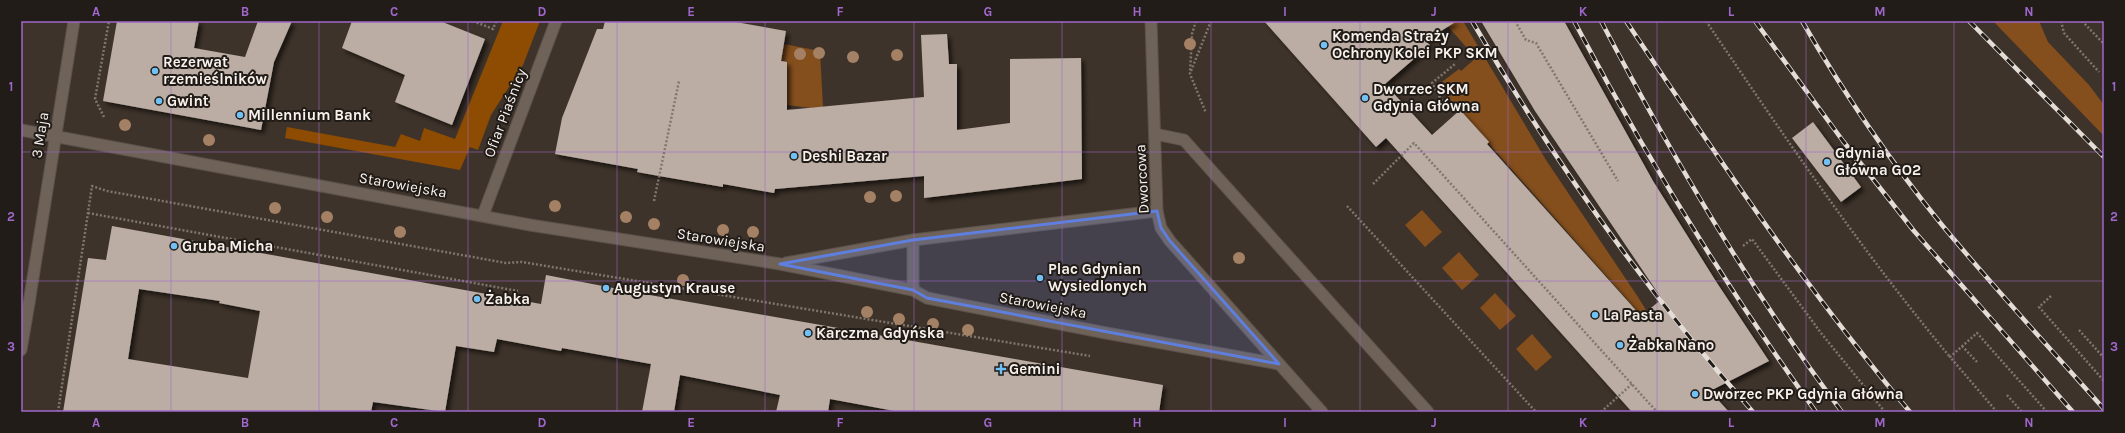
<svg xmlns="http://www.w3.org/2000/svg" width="2125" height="433" viewBox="0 0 2125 433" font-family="Karla,sans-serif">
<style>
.green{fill:#844e1d}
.forest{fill:#8d4c02}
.building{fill:#bbada3;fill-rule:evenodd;filter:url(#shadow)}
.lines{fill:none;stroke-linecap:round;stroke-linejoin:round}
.service-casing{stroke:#5b524b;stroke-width:13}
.minor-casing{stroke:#5b524b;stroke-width:13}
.tertiary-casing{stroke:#5b524b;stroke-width:13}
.secondary-casing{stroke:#5b524b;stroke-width:13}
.path{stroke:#7f766e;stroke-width:2.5;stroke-dasharray:2 2;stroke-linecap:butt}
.service{stroke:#6e6259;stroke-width:11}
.minor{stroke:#6e6259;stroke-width:11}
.tertiary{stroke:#6e6259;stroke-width:11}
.secondary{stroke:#6e6259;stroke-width:11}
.rail-casing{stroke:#e4ddd7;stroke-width:4.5}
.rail{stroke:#211c18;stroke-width:3;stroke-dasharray:9;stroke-linecap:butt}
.tree{fill:#a48164}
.marked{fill:#5f7fde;fill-opacity:0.2;stroke:#5f7fde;stroke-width:3;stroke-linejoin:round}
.grid{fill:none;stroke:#a067cc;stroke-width:1;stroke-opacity:0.55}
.poi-dot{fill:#72c1f5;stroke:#211c18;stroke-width:1.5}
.labels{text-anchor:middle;stroke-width:4;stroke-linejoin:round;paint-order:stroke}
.poi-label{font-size:15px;font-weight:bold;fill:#f8f1ec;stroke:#211c18;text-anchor:start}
.street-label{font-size:15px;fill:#f8f1ec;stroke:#211c18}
.neatline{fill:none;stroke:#a067cc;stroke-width:1.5}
.grid-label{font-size:13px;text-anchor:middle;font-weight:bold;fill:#a067cc}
</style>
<defs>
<filter id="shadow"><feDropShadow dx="3.5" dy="3.5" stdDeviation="2" flood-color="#0009"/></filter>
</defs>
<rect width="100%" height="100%" fill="#3e332a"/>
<g class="green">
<path d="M 1443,21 L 1463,21 L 1546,160 L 1638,297 L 1661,334 L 1660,337 L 1444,93 L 1439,84 L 1459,69 L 1461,71 L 1476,58 Z"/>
<path d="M 1993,21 L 2039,21 L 2048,42 L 2089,85 L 2104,105 L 2104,136 Z"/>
<path d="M 784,44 L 820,51 L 823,107 L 811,108 L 787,105 L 787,62 L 781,61 Z"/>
<path d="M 1422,210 L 1442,232 L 1425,247 L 1405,225 Z"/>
<path d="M 1459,252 L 1479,275 L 1462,290 L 1442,268 Z"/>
<path d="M 1495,293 L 1516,316 L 1500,330 L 1480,308 Z"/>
<path d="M 1532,334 L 1552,357 L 1536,371 L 1516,349 Z"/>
</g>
<path class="forest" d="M 503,21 L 540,21 L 523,65 L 491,115 L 478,150 L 470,147 L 460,170 L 285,138 L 287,127 L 395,147 L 401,134 L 420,141 L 424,128 L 455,139 Z"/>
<g class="building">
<path d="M 117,21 L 199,21 L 194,48 L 245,57 L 258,21 L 292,21 L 274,62 L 261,130 L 103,101 Z"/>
<path d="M 352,21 L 440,21 L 485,39 L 452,125 L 395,102 L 405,75 L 342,48 Z"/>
<path d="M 605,21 L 730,21 L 786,31 L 781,61 L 787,62 L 787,110 L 924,97 L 921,35 L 947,34 L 949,64 L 957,64 L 957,130 L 1010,123 L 1010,59 L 1081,58 L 1082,179 L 924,198 L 924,176 L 775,189 L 774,193 L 723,184 L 723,187 L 659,176 L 637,172 L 638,169 L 555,154 L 562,118 L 597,29 L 603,29 Z"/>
<path d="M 1264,21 L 1457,21 L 1425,41 L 1430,45 L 1385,84 L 1432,135 L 1460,110 L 1489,142 L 1487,144 L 1641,316 L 1662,299 L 1535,111 L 1481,21 L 1564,21 L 1653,181 L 1717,283 L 1769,361 L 1710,391 L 1729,412 L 1632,412 L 1386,138 L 1376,147 Z"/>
<path d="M 1813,122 L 1861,187 L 1841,202 L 1792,138 Z"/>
<path d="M 112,226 L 541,304 L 546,275 L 644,294 L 1163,385 L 1159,412 L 900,412 L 830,399 L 828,412 L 776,412 L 780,395 L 680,375 L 674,412 L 642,412 L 651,364 L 562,348 L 561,351 L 497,339 L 494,352 L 456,346 L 445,412 L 373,402 L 371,412 L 63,412 L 88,258 L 106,260 ZM 139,289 L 220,301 L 219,303 L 260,311 L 248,378 L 128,359 Z"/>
</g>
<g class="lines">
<g class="service-casing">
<path id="service" d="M 1155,134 L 1184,140 L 1428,412"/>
</g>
<g class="minor-casing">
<g id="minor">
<path d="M 21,130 L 530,225 L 780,264 L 913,290 L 927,298 L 1106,333 L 1279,364"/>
<path d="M 483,215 L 556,21"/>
<path d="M 913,240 L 913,290"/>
<path d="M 786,263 L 913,240 L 1157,211"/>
<path d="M 29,303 L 74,21"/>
</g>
</g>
<g class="tertiary-casing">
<path id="tertiary" d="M 21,350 L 29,303"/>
</g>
<g class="secondary-casing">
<path id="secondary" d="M 1151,21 L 1157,211 L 1161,228 L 1170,241 L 1322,412"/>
</g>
<g class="path">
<path d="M 473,21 L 493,29 L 496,21"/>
<path d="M 1196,21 L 1192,34 L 1190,74 L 1206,113"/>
<path d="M 1515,21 L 1526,40 L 1536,43 L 1618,181"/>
<path d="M 1706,21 C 1784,136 1861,250 1950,357"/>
<path d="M 2061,21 L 2064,33 L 2099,72"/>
<path d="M 2082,21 L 2104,44"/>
<path d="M 1191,71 L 1211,21"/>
<path d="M 1442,101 L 1432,83 L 1455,64"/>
<path d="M 104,117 L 95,99 L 109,21"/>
<path d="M 1373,184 L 1414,143 L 1657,412"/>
<path d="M 654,201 L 679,81"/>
<path d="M 1347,206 L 1536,412"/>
<path d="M 88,213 L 518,291"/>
<path d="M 1743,246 L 1752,239 L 1821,333 L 1885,412"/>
<path d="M 2051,296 L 2039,307 L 2104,381"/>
<path d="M 2079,330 L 2104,358"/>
<path d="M 1962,346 L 1977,362"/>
<path d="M 2007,395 L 2022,412"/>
<path d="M 58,412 L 92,186 L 107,191 L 506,263 L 522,262 L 1090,356"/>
<path d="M 1601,412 L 1632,384"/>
<path d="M 1997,412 L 1950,357 L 1977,333 L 2047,412"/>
</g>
<use href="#service" class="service"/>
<use href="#minor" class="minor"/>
<use href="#tertiary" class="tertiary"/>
<use href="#secondary" class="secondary"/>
<g class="rail-casing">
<g id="rail">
<path d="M 1472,21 C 1553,160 1646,291 1753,412"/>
<path d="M 1574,21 C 1646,157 1726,287 1816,412"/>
<path d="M 1601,21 C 1672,156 1750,290 1842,412"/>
<path d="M 1626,21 C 1716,155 1806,289 1910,412"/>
<path d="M 1755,21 L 1843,141 L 1914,231 L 2073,412"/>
<path d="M 1802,21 C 1843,92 1890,161 1942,225 C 1994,288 2050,348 2104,409"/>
<path d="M 1969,21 L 2104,157"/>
</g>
</g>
<use href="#rail" class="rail"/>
</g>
<g class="tree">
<circle cx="1190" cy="44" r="6"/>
<circle cx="819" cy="53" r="6"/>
<circle cx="800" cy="54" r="6"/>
<circle cx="897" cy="55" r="6"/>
<circle cx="853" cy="57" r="6"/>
<circle cx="125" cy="125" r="6"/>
<circle cx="209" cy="140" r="6"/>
<circle cx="896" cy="196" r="6"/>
<circle cx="870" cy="197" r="6"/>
<circle cx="555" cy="206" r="6"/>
<circle cx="275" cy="208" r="6"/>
<circle cx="327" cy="217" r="6"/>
<circle cx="626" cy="217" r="6"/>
<circle cx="654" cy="224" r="6"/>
<circle cx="723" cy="230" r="6"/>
<circle cx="400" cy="232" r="6"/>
<circle cx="753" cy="232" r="6"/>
<circle cx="1239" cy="258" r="6"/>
<circle cx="683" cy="280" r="6"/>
<circle cx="867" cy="312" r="6"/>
<circle cx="899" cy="319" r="6"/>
<circle cx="933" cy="324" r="6"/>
<circle cx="968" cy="330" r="6"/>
</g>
<path class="marked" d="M 1157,211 L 1161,228 L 1170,241 L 1279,364 L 927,298 L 913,290 L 780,264 L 913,240 Z"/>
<path class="grid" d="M 171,21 L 171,412M 319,21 L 319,412M 468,21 L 468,412M 617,21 L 617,412M 765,21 L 765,412M 914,21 L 914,412M 1062,21 L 1062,412M 1211,21 L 1211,412M 1360,21 L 1360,412M 1508,21 L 1508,412M 1657,21 L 1657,412M 1806,21 L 1806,412M 1954,21 L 1954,412M 21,152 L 2104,152M 21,281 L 2104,281"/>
<g class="poi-dot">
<circle cx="1324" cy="45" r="4"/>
<circle cx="155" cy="71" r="4"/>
<circle cx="1365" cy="98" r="4"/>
<circle cx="159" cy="101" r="4"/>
<circle cx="240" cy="115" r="4"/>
<circle cx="794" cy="156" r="4"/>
<circle cx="1827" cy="162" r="4"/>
<circle cx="174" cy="246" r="4"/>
<circle cx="1040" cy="278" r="4"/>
<circle cx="606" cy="288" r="4"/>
<circle cx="477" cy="299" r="4"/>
<circle cx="1595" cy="315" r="4"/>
<circle cx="808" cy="333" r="4"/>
<circle cx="1620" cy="345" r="4"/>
<path d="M999 363h4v4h4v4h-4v4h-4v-4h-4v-4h4z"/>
<circle cx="1695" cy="394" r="4"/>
</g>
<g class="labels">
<g class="poi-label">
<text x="1332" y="41">Komenda Straży<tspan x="1332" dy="17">Ochrony Kolei PKP SKM</tspan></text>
<text x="163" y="67">Rezerwat<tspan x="163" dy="17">rzemieślników</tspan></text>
<text x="1373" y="94">Dworzec SKM<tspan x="1373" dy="17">Gdynia Główna</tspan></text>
<text x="167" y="106">Gwint</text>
<text x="248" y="120">Millennium Bank</text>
<text x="1835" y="158">Gdynia<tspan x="1835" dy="17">Główna GO2</tspan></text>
<text x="802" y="161">Deshi Bazar</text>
<text x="182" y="251">Gruba Micha</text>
<text x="1048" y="274">Plac Gdynian<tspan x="1048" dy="17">Wysiedlonych</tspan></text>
<text x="614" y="293">Augustyn Krause</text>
<text x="485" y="304">Żabka</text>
<text x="1603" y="320">La Pasta</text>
<text x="816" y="338">Karczma Gdyńska</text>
<text x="1628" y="350">Żabka Nano</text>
<text x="1009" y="374">Gemini</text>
<text x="1703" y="399">Dworzec PKP Gdynia Główna</text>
</g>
<g class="street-label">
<text transform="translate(505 113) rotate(-69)" y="5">Ofiar Piaśnicy</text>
<text transform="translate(40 135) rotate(-81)" y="5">3 Maja</text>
<text transform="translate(1142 179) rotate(-93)" y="5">Dworcowa</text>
<text transform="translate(403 185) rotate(10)" y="5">Starowiejska</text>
<text transform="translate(721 240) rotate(9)" y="5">Starowiejska</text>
<text transform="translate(1043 305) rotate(11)" y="5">Starowiejska</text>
</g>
</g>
<rect width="2125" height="433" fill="none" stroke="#211c18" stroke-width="44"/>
<rect x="22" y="22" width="2081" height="389" class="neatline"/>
<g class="grid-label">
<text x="96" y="16">A</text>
<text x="245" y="16">B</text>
<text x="394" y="16">C</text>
<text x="542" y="16">D</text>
<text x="691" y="16">E</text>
<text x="840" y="16">F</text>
<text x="988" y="16">G</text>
<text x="1137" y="16">H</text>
<text x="1285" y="16">I</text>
<text x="1434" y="16">J</text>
<text x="1583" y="16">K</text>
<text x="1731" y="16">L</text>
<text x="1880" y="16">M</text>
<text x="2029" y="16">N</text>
<text x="11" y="91">1</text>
<text x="2114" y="91">1</text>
<text x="11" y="221">2</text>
<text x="2114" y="221">2</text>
<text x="11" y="351">3</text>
<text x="2114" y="351">3</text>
<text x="96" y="427">A</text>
<text x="245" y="427">B</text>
<text x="394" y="427">C</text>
<text x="542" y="427">D</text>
<text x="691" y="427">E</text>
<text x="840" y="427">F</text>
<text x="988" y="427">G</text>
<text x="1137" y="427">H</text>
<text x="1285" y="427">I</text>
<text x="1434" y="427">J</text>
<text x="1583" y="427">K</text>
<text x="1731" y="427">L</text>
<text x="1880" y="427">M</text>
<text x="2029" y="427">N</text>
</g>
</svg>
